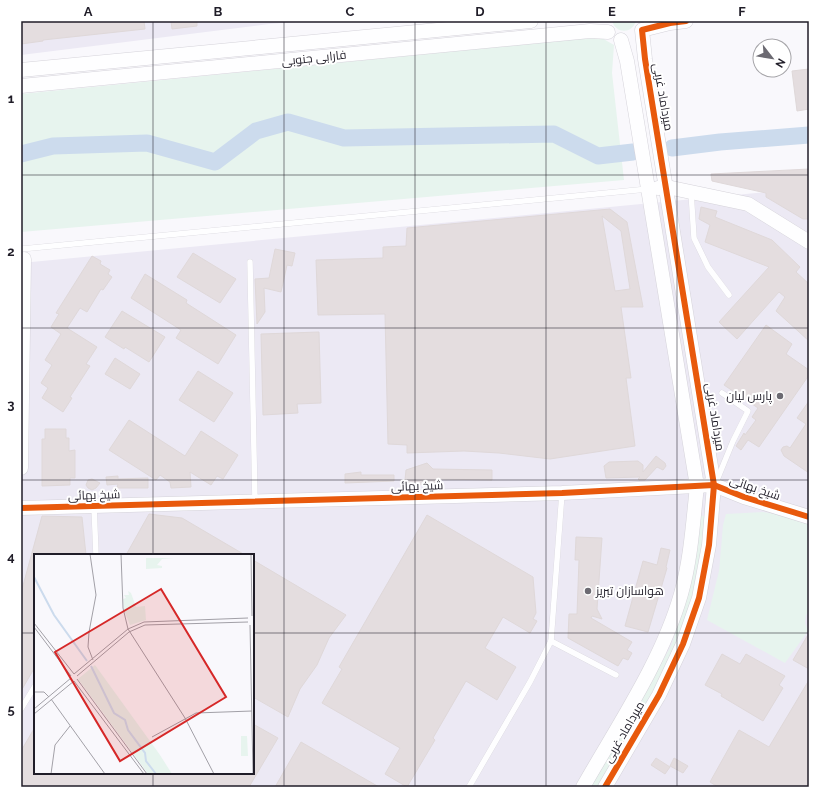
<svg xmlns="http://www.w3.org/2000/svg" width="830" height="808" viewBox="0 0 830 808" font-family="Raleway,Cairo,sans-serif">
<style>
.built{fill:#ece9f4;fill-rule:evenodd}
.green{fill:#e7f4ee}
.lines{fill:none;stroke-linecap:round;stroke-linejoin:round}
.river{stroke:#ccdbed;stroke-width:17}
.building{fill:#e4dddf;stroke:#dfd8d9;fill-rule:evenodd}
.service-casing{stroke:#d5d3da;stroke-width:6}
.tertiary-casing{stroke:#d5d3da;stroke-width:15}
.service{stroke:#fefeff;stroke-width:5.5}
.tertiary{stroke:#fefeff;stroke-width:14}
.cycleway-casing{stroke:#fff;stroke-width:8}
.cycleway{stroke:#e8590c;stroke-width:6}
.grid{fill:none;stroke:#201d28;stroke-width:1;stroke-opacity:0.55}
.poi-dot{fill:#6c6a72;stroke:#fff;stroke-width:1.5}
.labels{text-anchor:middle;stroke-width:4;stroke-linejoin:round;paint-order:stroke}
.street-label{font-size:12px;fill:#201d28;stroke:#fff}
.poi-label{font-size:12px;fill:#201d28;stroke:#fff;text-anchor:end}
.inset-river{fill:none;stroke:#ccdbed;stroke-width:2}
.inset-road{fill:none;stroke:#a2a0a7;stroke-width:1}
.view{fill:#d62828;fill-opacity:0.15;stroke:#d62828;stroke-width:2}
.inset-edge{fill:none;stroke:#201d28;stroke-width:2}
.neatline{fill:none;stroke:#201d28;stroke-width:1.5}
.grid-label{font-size:13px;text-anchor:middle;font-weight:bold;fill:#201d28}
</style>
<rect width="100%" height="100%" fill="#f9f8fc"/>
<g class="built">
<path d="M 21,21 L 309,21 L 269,24 L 21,55 Z"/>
<path d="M 809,188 L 809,787 L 21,787 L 21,263 ZM 35,555 L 253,555 L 253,773 L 35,773 Z"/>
</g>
<g class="green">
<path d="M 612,21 L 636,21 C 632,34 616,34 612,21 Z"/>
<path d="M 600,37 L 614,45 L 612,73 L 624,180 L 21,232 L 21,94 Z"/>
<path d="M 763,512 L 789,516 L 809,522 L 809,612 L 806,615 L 805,623 L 808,631 L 785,663 L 707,620 L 719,571 L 723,525 L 726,514 Z"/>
<path d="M 701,515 L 705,517 L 704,541 L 695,589 L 678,641 L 652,693 L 599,787 L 589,787 L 649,686 L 672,644 L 681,614 L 699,517 Z"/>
</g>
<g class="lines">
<g class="river">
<path d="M 672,148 L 720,142 L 809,135"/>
<path d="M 21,154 L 53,146 L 147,143 L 215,162 L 256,131 L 288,122 L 344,138 L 554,134 L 598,156 L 633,152"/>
</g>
</g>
<g class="building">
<path d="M 21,21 L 144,21 L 145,29 L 43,40 L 43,41 L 21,44 Z"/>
<path d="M 171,21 L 197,21 L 197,26 L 172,29 Z"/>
<path d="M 809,69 L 809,109 L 797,111 L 792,71 Z"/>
<path d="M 809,169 L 809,219 L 803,219 L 766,197 L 766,193 L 712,181 L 711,174 Z"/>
<path d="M 701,207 L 717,211 L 715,217 L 772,240 L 800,267 L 796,272 L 809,284 L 809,341 L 776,311 L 785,297 L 779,292 L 737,339 L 719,322 L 769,267 L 705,242 L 710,225 L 699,219 Z"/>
<path d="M 610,209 L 627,222 L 643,307 L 621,307 L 631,378 L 626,378 L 635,446 L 550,459 L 499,453 L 464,451 L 407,453 L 407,445 L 388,444 L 385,314 L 318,315 L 316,260 L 383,258 L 383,247 L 406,246 L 407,228 ZM 602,216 L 621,231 L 630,289 L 615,291 Z"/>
<path d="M 275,249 L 295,253 L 292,266 L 287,265 L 281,292 L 264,288 L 265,312 L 257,324 L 255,279 L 269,278 Z"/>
<path d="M 193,253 L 236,279 L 220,303 L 177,277 Z"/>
<path d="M 92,256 L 101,261 L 100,264 L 110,270 L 108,274 L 112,277 L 103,290 L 101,289 L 87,312 L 80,308 L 67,328 L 97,347 L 86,364 L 90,366 L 70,397 L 72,398 L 63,412 L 42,398 L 48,388 L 41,383 L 52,365 L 45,360 L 61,334 L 51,327 L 59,314 L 56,313 Z"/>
<path d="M 145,274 L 187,300 L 186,303 L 236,335 L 218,364 L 176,338 L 181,330 L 131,298 Z"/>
<path d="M 122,311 L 165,337 L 149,362 L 125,347 L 124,349 L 105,337 Z"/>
<path d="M 766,325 L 792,344 L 786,354 L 809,370 L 809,375 L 759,447 L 748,440 L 741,450 L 736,446 L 744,433 L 745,435 L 756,420 L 752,417 L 758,408 L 724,385 Z"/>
<path d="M 319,332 L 321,403 L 297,404 L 298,413 L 263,415 L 261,334 Z"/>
<path d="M 115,358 L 140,374 L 130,389 L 105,374 Z"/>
<path d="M 198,371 L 233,393 L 214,422 L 179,400 Z"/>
<path d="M 809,401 L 809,473 L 784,456 L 781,450 L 783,447 L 787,446 L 790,448 L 806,424 L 797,418 Z"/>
<path d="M 129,420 L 185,456 L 201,431 L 238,455 L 223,479 L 217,476 L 211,485 L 190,472 L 191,487 L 171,488 L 170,482 L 160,475 L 156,480 L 109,450 Z"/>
<path d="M 45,429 L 66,429 L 66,438 L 69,438 L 69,451 L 75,450 L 75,478 L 70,478 L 70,485 L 42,486 L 42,439 L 45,439 Z"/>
<path d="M 656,456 L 665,463 L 666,466 L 663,470 L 657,467 L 645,480 L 639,480 L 638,479 L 640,477 L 606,478 L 604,466 L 609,462 L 638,461 L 643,465 L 643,472 Z"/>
<path d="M 427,463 L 433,469 L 492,470 L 492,480 L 438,479 L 438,482 L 412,486 L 405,480 L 406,470 Z"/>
<path d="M 361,472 L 361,475 L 394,475 L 394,481 L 345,483 L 345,474 Z"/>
<path d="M 118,476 L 118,479 L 148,478 L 148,488 L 117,488 L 118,484 L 107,485 L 106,477 Z"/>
<path d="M 92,479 L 100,483 L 96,488 L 92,490 L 88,488 L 86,485 L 88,480 Z"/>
<path d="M 149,514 L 182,518 L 245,555 L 126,555 Z"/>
<path d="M 427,515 L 533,577 L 536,613 L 533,619 L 537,621 L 530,633 L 503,617 L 485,648 L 516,667 L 497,700 L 466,681 L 433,738 L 435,740 L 407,787 L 385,774 L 400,748 L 322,703 L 342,669 L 339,667 Z"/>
<path d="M 42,516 L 82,517 L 86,555 L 35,555 L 35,667 L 21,691 L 21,593 Z"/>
<path d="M 576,537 L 602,538 L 597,609 L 602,619 L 592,616 L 591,618 L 632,642 L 627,650 L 632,653 L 628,660 L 623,658 L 618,666 L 568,638 L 569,614 L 577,614 L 579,560 L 575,560 Z"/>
<path d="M 661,548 L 670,550 L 666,567 L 667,568 L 648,632 L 625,626 L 643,561 L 657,565 Z"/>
<path d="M 253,560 L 346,615 L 329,638 L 317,665 L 300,689 L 288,717 L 253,697 Z"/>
<path d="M 809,633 L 809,669 L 793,660 Z"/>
<path d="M 722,654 L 740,664 L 746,654 L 785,676 L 779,685 L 783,688 L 763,721 L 721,696 L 722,694 L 705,685 Z"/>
<path d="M 809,680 L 809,787 L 718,787 L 710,782 L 739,730 L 769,747 Z"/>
<path d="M 253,724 L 278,738 L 249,787 L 21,787 L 21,751 L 35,727 L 35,773 L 253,773 Z"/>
<path d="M 301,742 L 379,787 L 275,787 Z"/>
<path d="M 656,758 L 670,767 L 665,774 L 651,765 Z"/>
<path d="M 674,758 L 688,766 L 683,773 L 670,766 Z"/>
</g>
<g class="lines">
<g class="service-casing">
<g id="service">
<path d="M 691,192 L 694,238 L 708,267 L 729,295"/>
<path d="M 21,249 L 648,189"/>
<path d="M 250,262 L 255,501"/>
<path d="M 717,480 L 733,441 L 748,411 L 722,393"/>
<path d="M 94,506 L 96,555"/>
<path d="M 551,641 L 616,675"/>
<path d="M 21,709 L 35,686"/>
<path d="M 469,787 L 530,682 L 551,641 L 562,493"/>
</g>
</g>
<g class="tertiary-casing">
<g id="tertiary">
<path d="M 21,70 L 531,21"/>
<path d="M 21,86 L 590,31 L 608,32"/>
<path d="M 658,188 L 667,187 L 748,204 L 809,242"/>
<path d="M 21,468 L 24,259"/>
<path d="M 21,508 L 562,493 L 714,485 L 744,497 L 809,517"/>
<path d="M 583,787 C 617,727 662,661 681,594 C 691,559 693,522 697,486 L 627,61 L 621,40"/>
<path d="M 605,787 L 659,695 L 683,644 L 699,598 L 709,545 L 714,485 L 645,59 L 642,30 L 670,23 L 686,21"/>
</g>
</g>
<use href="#service" class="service"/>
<use href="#tertiary" class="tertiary"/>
<g class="cycleway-casing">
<g id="cycleway">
<path d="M 21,508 L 562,493 L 714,485 L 744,497 L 809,517"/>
<path d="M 605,787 L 659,695 L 683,644 L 699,598 L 709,545 L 714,485 L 645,59 L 642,30 L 670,23 L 686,21"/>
</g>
</g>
<use href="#cycleway" class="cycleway"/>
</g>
<path class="grid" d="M 153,21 L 153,555M 284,21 L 284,787M 415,21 L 415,787M 546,21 L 546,787M 677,21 L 677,787M 21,175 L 809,175M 21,328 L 809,328M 21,480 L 809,480M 21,633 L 35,633M 253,633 L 809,633M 153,773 L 153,787"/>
<g class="poi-dot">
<circle cx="780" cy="396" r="4"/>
<circle cx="588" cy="591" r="4"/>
</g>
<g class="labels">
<g class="street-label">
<text transform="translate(314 58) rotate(-6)" y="4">فارابی جنوبی</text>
<text transform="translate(663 97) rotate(80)" y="4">میرداماد غربی</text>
<text transform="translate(715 417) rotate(81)" y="4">میرداماد غربی</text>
<text transform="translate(417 486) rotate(-2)" y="4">شیخ بهائی</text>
<text transform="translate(755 488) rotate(19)" y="4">شیخ بهائی</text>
<text transform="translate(94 495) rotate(-2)" y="4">شیخ بهائی</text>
<text transform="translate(624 732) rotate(-60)" y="4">میرداماد غربی</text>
</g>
<g class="poi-label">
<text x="772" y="400">پارس لیان</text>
<text x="596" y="595" text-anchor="start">هواسازان تبریز</text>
</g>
</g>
<g transform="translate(34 554)">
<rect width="220" height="220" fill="#f9f8fc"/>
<path d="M 112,4 L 140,4 L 128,5 L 123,11 L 128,12 L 128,14 L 112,15 ZM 94,37 L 97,39 L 102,53 L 111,52 L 112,66 L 96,71 L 90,56 L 89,45 L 92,44 L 90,41 L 95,41 ZM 61,111 L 126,201 L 138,220 L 114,220 L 44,125 ZM 207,182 L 213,182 L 214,202 L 207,202 Z" fill="#e7f4ee"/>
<path class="inset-river" d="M 0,23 L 20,61 L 53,107M 57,112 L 80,159 L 91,166 L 94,176 L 111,199 L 112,207 L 122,220"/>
<path class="inset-road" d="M 56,0 L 62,41 L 55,78 L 54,93 L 59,106M 87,0 L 89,54 L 94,75 L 151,164 L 180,220M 217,0 L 218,62M 0,69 L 40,120 L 94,75 L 110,68 L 214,64M 216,71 L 219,220M 220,72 L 220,85M 0,73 L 37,122M 43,122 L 95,78 L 111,71 L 214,68M 43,125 L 113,220M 0,138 L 10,138 L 15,143M 17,145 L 71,220M 0,155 L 37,124M 0,160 L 40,127 L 110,220M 118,183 L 162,159 L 218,157M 17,220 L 21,191 L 36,172"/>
<path class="view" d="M 127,35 L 192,143 L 86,207 L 21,98 Z"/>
<rect width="220" height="220" class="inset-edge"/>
</g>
<rect width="830" height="808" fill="none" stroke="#ffffff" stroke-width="44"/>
<g transform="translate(772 58) rotate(121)"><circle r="19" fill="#ffffff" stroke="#a6a5a9"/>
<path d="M0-3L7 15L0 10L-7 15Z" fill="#6c6a72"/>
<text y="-6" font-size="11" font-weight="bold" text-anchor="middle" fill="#201d28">N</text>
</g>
<rect x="22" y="22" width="786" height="764" class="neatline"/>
<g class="grid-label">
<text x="88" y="16">A</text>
<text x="218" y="16">B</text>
<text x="350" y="16">C</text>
<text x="480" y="16">D</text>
<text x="612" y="16">E</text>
<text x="742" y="16">F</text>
<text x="11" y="103">1</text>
<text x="11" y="256">2</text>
<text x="11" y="409">3</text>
<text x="11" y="561">4</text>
<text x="11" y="714">5</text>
</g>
</svg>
